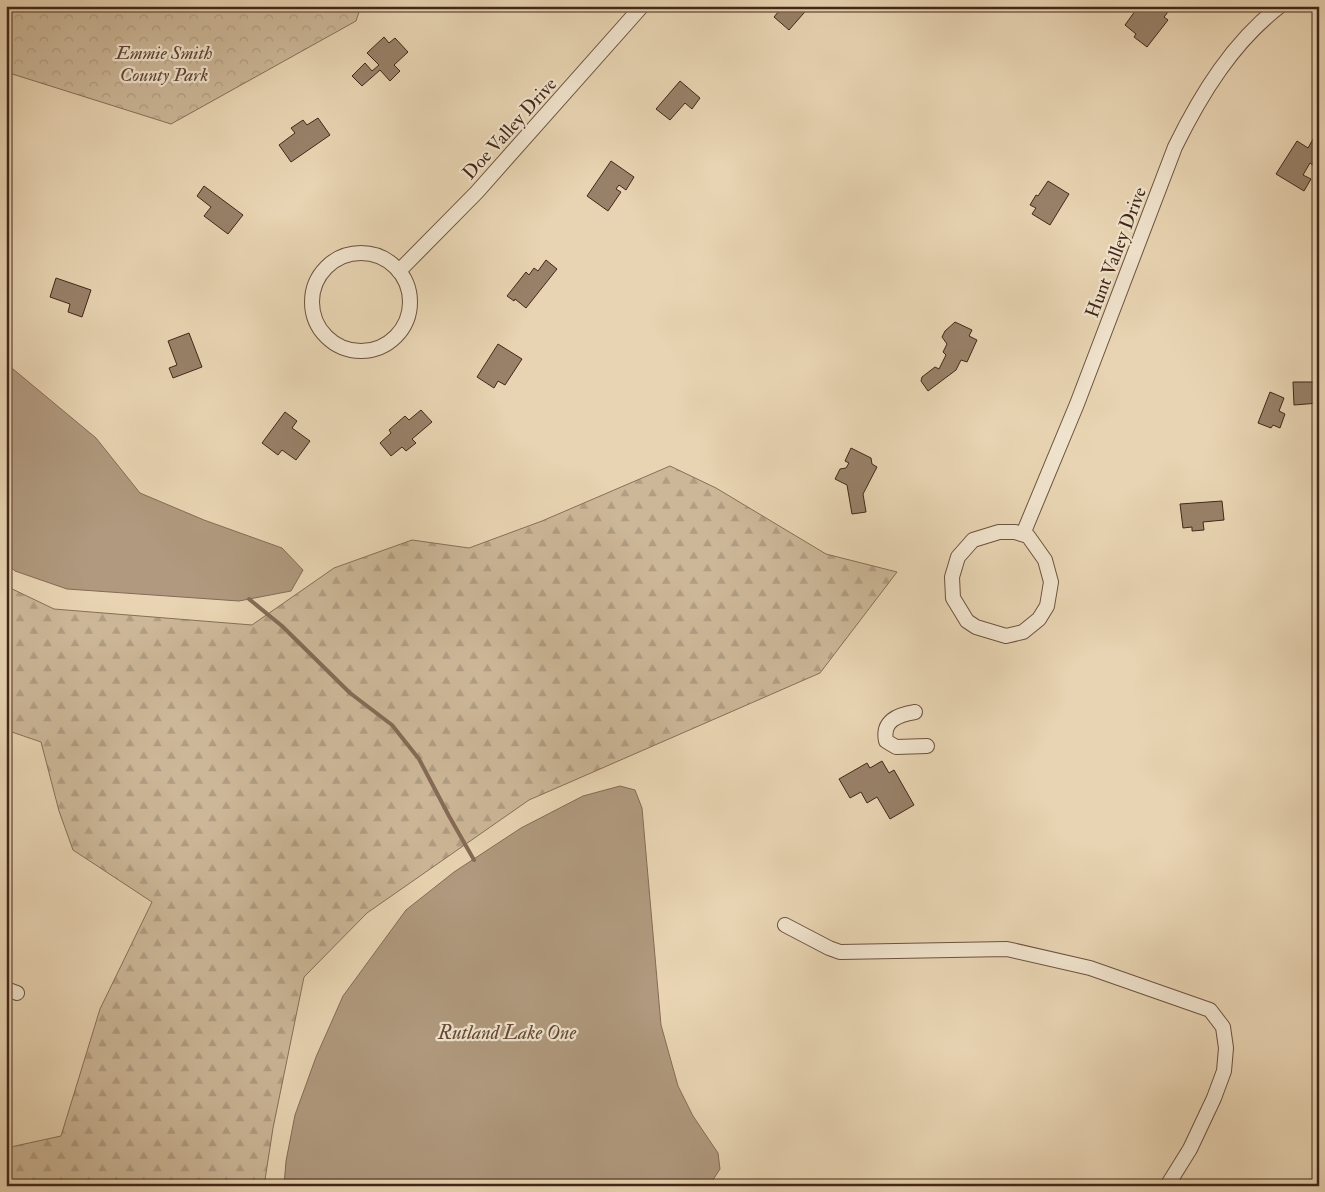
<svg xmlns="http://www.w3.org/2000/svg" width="1325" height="1192" viewBox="0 0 1325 1192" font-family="'IM FELL Double Pica',serif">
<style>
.forest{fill:url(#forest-firs);stroke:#876f58}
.park{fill:url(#park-crowns);stroke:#876f58}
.water{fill:#b0997e;stroke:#846b56}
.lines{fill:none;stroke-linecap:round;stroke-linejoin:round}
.stream{stroke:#846b56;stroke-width:4}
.building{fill:#988169;stroke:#422719}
.minor-casing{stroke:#6c523f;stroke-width:16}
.minor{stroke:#f0e3cd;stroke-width:14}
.labels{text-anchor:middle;stroke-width:4.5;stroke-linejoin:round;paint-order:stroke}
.park-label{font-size:19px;font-style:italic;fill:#5e4432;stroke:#f0e3cd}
.street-label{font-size:19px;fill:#422719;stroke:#f0e3cd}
.water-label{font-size:20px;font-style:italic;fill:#634937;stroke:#f0e3cd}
</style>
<defs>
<pattern id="forest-firs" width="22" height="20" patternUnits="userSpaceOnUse" patternTransform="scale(1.25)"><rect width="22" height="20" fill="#ccb798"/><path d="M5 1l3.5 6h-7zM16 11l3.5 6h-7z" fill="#b09d82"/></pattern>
<pattern id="park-crowns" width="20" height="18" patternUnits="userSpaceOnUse" patternTransform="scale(1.25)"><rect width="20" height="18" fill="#ccb798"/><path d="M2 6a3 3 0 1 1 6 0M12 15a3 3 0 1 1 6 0" fill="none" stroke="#b09d82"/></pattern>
</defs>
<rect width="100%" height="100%" fill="#e8d4b2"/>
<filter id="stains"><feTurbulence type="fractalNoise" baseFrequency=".004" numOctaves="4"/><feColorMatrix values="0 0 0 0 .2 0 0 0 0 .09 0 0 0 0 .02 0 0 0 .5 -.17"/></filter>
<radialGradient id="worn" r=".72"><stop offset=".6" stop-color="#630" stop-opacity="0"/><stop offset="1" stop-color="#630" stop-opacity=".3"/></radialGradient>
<path class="forest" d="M 670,466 L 716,488 L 826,554 L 897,572 L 820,673 L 529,800 L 367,913 L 304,977 L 273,1128 L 264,1186 L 6,1186 L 6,1148 L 61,1136 L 100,1009 L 152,902 L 73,850 L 59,811 L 41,742 L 6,730 L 6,586 L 54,609 L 252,625 L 334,568 L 412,540 L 469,548 L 542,521 Z"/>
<path class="park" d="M 6,6 L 361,6 L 356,21 L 171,124 L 6,72 Z"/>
<g class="water">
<path d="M 6,367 L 13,369 L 96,438 L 140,493 L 204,520 L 282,548 L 303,570 L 291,591 L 239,601 L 67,589 L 15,571 L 6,563 Z"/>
<path d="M 620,786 L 635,790 L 642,808 L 661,1025 L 678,1086 L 693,1116 L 718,1153 L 720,1169 L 709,1186 L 284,1186 L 286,1161 L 295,1115 L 316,1057 L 343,996 L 406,910 L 454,872 L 521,828 L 583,796 Z"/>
</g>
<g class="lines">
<path class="stream" d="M 249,599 L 282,626 L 350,693 L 392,725 L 419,759 L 449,816 L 474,860"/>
</g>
<g class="building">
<path d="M 783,6 L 810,6 L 789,30 L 774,17 Z"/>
<path d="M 1147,6 L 1163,6 L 1162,7 L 1168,12 L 1164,17 L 1168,20 L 1147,47 L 1134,37 L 1136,34 L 1125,25 L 1138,7 L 1143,11 Z"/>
<path d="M 384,37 L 389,43 L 395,38 L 408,52 L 394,65 L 400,71 L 390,81 L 380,70 L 362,86 L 352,76 L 365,63 L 372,71 L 379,65 L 367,53 Z"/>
<path d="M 680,81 L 700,98 L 692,109 L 685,103 L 670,120 L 656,109 Z"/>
<path d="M 318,118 L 330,135 L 291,162 L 279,145 L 295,133 L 291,128 L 303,120 L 307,125 Z"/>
<path d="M 1316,134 L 1319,135 L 1319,158 L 1314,166 L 1310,163 L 1303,175 L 1311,179 L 1304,191 L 1276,174 L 1297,141 L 1308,148 Z"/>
<path d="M 611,161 L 634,177 L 626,190 L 619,185 L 616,189 L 621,192 L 608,211 L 587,196 Z"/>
<path d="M 1048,181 L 1069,194 L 1050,225 L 1032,214 L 1036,208 L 1030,205 L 1036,195 L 1038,196 Z"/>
<path d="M 204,186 L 243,215 L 228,234 L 204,216 L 211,207 L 197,196 Z"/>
<path d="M 546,260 L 557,269 L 526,308 L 515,299 L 514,301 L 507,296 L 526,272 L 529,275 L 534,268 L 538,271 Z"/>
<path d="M 56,278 L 91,290 L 82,317 L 68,312 L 70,304 L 50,297 Z"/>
<path d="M 955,322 L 972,330 L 969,336 L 977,340 L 967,362 L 961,360 L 956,370 L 928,391 L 921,381 L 922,377 L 935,367 L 939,369 L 946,355 L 943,352 L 947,344 L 942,337 L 945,331 Z"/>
<path d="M 189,333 L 202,367 L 173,378 L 169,368 L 177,365 L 168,341 Z"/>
<path d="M 498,344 L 522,359 L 505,385 L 498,381 L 494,388 L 477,377 Z"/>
<path d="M 1293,382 L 1319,382 L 1319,403 L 1294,405 Z"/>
<path d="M 1270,392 L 1284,398 L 1279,411 L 1285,414 L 1280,428 L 1273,425 L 1271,428 L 1258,423 Z"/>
<path d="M 421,410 L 432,422 L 412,439 L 416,443 L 406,451 L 402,447 L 391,456 L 380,443 L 391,433 L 389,430 L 405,416 L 409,420 Z"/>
<path d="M 285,412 L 297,421 L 292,428 L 310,441 L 296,460 L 282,450 L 278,455 L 262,443 Z"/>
<path d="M 851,448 L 871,458 L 872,464 L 877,467 L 863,494 L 866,512 L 852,514 L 847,485 L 835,479 L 840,469 L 846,468 L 849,463 L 845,461 Z"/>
<path d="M 1222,501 L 1224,520 L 1203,522 L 1204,530 L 1192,531 L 1192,527 L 1183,528 L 1180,504 Z"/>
<path d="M 882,761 L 889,773 L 894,770 L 914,805 L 890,819 L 877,797 L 867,803 L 861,792 L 850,798 L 839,779 L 867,763 L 870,768 Z"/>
</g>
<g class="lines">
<g class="minor-casing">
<g id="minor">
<circle cx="361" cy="302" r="49"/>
<path d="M 399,271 L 477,192 L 642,6"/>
<path d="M 999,532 L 1015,532 L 1028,536 L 1045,560 L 1051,582 L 1047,606 L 1039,619 L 1023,632 L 1006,636 L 976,627 L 967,621 L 953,598 L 952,577 L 958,557 L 973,540 Z"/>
<path d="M 1023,534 L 1077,404 L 1175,147 C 1201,94 1233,42 1280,6"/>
<path d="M 915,712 C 897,715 882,721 886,741 L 896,747 L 927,746"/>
<path d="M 785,925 L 829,948 L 840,952 L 1007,949 L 1090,968 L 1210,1010 L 1223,1027 L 1226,1048 L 1224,1071 L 1214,1098 L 1190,1149 L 1167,1186"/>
<path d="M 6,989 L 17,993"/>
</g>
</g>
<use href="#minor" class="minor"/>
</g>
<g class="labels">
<g class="park-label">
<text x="164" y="59">Emmie Smith<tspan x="164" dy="22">County Park</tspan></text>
</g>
<g class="street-label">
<text transform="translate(509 128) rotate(-48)" y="7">Doe Valley Drive</text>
<text transform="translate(1115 252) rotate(-69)" y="7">Hunt Valley Drive</text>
</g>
<g class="water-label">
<text x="507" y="1039">Rutland Lake One</text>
</g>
</g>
<rect width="1325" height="1192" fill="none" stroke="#e8d4b2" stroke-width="25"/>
<rect x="8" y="8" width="1310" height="1177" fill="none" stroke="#422719" stroke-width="2.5"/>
<rect x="12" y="12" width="1300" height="1167" fill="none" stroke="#422719"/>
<rect width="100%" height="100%" filter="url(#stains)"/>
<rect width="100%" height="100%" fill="url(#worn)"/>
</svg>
